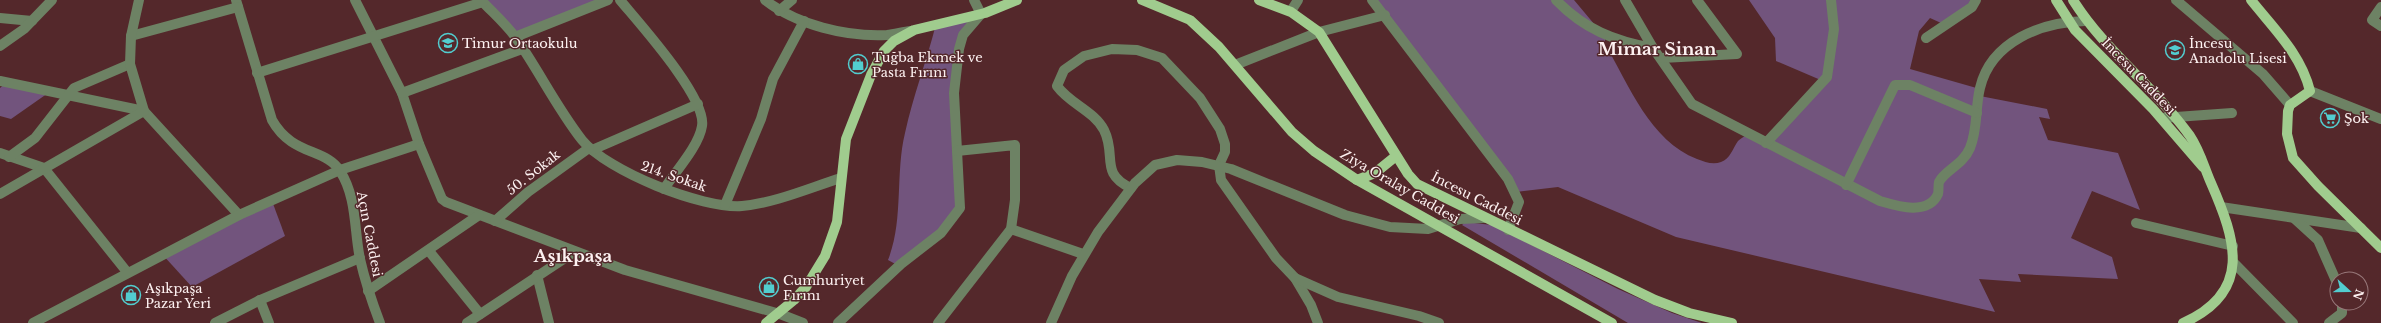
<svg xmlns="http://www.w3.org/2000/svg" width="2381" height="323" viewBox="0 0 2381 323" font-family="'Libre Baskerville',serif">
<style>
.green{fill:#72547d}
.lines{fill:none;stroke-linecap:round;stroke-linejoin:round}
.minor{stroke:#6d8264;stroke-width:10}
.major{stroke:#a0cc8e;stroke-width:10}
.labels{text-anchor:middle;stroke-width:3;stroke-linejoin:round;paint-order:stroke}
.poi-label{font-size:13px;fill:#fdf1f1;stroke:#54282b;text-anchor:start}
.street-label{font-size:13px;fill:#fdf1f1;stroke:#54282b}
.district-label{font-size:17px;font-weight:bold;fill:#fdf1f1;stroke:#54282b}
</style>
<rect width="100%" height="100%" fill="#54282b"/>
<g class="green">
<path d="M 481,0 L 608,0 L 515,37 Z"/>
<path d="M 1372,0 L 1574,0 L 1605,37 L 1605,44 C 1629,85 1650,141 1697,159 C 1705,162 1713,165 1721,162 C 1730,159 1733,148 1738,141 C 1741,138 1745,136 1748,134 L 1766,142 L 1823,81 L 1776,61 L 1775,38 L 1749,0 L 1975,0 L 1950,27 L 1930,18 L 1919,31 L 1910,69 L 1980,89 L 1980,96 L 2047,109 L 2050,119 L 2039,117 L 2048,140 L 2118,153 L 2140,210 L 2092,191 L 2071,238 L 2112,257 L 2118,279 L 2018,274 L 2021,282 L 1979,279 L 1995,312 L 1676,237 L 1558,187 L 1516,192 Z"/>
<path d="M 981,14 L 959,49 L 955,218 L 899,266 L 888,260 C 904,220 895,174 905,133 C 913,96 927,60 936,24 Z"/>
<path d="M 6,83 L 51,91 L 11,119 L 0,116 L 0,88 Z"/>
<path d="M 272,201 L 285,236 L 192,287 L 162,254 Z"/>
<path d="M 1465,222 L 1492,225 L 1618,289 L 1672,313 L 1702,323 L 1628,323 L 1462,225 Z"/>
</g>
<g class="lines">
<g class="minor">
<path d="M 236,0 L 272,120 C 292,156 326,148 340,171 C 357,197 354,230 360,259 C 365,281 372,302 380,323"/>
<path d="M 355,0 L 402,93 L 419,144 L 442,199 L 446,202 L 625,270 L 780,314 L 803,323"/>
<path d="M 481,0 C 492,12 506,24 516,38 C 539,71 557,108 582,140 C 607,171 702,209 742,206 C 775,203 809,188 841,178"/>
<path d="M 620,0 C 639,23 707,98 702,126 C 699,146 675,172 664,189"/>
<path d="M 765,0 C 797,25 846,37 887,35 C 895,34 903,32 911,31"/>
<path d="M 1372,0 L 1508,179 L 1519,202 L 1508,230"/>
<path d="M 1556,0 C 1584,29 1614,41 1653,48"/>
<path d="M 1625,0 L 1653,48 L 1692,104 L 1880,201 C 1897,206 1928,216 1938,194 C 1939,190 1938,185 1939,182 C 1945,170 1963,165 1970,148 C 1978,129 1975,108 1980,88 C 1991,41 2042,22 2085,21"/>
<path d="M 2176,0 L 2263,74 L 2290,105"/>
<path d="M 2381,7 L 2372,20 L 2381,26"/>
<path d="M 779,11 L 792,0"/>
<path d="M 1291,11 L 1298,0"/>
<path d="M 0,18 L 32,21"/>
<path d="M 131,36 L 238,7"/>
<path d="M 515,37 L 608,0"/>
<path d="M 1926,38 L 1972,7 L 1976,0"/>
<path d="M 0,46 L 24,29 L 52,0"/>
<path d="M 1662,58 L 1737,54 L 1697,0"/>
<path d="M 1235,65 L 1319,32 L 1385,15"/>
<path d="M 257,73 L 483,2"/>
<path d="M 0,81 L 144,111 L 239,215"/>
<path d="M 2310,91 L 2381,119"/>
<path d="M 402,93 L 522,49"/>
<path d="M 2162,118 L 2232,113"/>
<path d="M 1766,143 L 1827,77 L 1834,29 L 1831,0"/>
<path d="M 592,150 L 698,104"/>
<path d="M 0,153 L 44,168 L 127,272"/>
<path d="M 9,157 L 35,138 L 74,88 L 130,64"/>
<path d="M 1846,185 L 1895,85 L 1910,85 L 1977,113"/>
<path d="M 1131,188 C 1099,173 1117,156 1104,130 C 1094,111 1070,104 1057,86 L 1064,70 L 1084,56 L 1112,49 L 1137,50 L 1162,58 L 1200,98 L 1220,129 L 1225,144 L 1225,152 L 1219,165 L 1221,180 L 1276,258 L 1295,278 L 1311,305 L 1318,323"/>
<path d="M 0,194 L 144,111 L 130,64 L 131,36 L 139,0"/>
<path d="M 725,205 L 761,119 L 773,79 L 804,21"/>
<path d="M 2221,207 L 2361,228"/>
<path d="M 2295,219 L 2318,240 L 2337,283"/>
<path d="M 495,221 L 528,192 L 589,148"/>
<path d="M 2136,223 L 2233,246"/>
<path d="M 1011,229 L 1083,254"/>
<path d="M 429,251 L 480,314"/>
<path d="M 2234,263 L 2293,323"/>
<path d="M 537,275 L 549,323"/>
<path d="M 1295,278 L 1338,297 L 1419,316 L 1439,323"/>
<path d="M 368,291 L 479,215"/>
<path d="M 260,300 L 269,323"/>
<path d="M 33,323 L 239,215 L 340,170 L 419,144"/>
<path d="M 215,323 L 260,300 L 360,258"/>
<path d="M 467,323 L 574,252"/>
<path d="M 838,323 L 901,264 L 941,233 L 960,208 L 954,93 L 959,49 L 963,35 L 981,14 L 974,0"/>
<path d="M 938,323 L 1011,229 L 1015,200 L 1015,145 L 957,151"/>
<path d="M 1051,323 L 1072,276 L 1098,232 L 1135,183 L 1155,165 L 1177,160 L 1202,162 L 1231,169 L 1345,215 L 1390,227 L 1428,229 L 1460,219 L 1484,218"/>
<path d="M 2329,323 L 2342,313 L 2342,303"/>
</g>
<g class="major">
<path d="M 1142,0 L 1190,20 L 1219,47 L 1292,132 L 1314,151 L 1357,180 L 1612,323"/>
<path d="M 1259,0 L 1291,12 L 1319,32 L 1408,174 L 1417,184 L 1655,300 L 1689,313 L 1732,323"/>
<path d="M 2056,0 L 2075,30 L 2153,109 L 2203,167"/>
<path d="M 2073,0 C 2105,51 2155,87 2190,136 C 2200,151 2204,167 2211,183 C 2236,240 2253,292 2183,323"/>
<path d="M 2251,0 C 2274,29 2301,54 2310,91 L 2290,105 L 2288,111 L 2287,134 L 2293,158 L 2318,186 L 2381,248"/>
<path d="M 1357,180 L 1375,173 L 1396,156"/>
<path d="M 766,323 L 794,300 L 806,287 L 825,256 L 837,222 L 846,139 L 871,75 L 884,51 L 894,41 L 914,30 L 985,13 L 1017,0"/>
</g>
</g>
<defs>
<g id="school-ring" transform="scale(1)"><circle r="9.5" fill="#54282b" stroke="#52cdcf" stroke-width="1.5"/><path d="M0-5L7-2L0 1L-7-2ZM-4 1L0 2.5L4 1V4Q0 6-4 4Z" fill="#52cdcf"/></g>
<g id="shop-ring" transform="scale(1)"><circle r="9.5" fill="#54282b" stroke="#52cdcf" stroke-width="1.5"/><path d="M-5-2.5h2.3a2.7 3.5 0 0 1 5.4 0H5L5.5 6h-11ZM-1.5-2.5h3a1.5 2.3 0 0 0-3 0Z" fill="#52cdcf"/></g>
<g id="supermarket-ring" transform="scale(1)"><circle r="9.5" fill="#54282b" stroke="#52cdcf" stroke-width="1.5"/><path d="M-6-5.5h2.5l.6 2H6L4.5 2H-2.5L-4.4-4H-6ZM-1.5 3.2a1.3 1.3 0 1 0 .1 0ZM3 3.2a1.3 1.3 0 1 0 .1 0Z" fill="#52cdcf"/></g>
</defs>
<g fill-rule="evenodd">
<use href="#school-ring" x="448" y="43"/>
<use href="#school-ring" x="2175" y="50"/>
<use href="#shop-ring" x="858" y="64"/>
<use href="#supermarket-ring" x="2330" y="118"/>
<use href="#shop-ring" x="769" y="287"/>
<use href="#shop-ring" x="131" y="295"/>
</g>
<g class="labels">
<g class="poi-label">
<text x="462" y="48">Timur Ortaokulu</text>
<text x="2189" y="48">İncesu<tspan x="2189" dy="15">Anadolu Lisesi</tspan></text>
<text x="872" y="62">Tuğba Ekmek ve<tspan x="872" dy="15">Pasta Fırını</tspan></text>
<text x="2344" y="123">Şok</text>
<text x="783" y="285">Cumhuriyet<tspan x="783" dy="15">Fırını</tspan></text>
<text x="145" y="293">Aşıkpaşa<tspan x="145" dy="15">Pazar Yeri</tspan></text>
</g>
<g class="street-label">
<text transform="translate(2139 76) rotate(46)" y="5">İncesu Caddesi</text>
<text transform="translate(533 172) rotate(-38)" y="5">50. Sokak</text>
<text transform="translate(674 176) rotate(19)" y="5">214. Sokak</text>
<text transform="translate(1400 186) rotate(30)" y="5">Ziya Oralay Caddesi</text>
<text transform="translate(1477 198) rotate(27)" y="5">İncesu Caddesi</text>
<text transform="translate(370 234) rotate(79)" y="5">Açın Caddesi</text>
</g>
<g class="district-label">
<text x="1657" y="55">Mimar Sinan</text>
<text x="573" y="262">Aşıkpaşa</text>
</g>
</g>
<g transform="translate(2349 291) rotate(111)"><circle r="19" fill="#54282b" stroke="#98787a"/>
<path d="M0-3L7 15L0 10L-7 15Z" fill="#52cdcf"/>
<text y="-6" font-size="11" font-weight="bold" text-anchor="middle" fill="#fdf1f1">N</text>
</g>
</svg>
